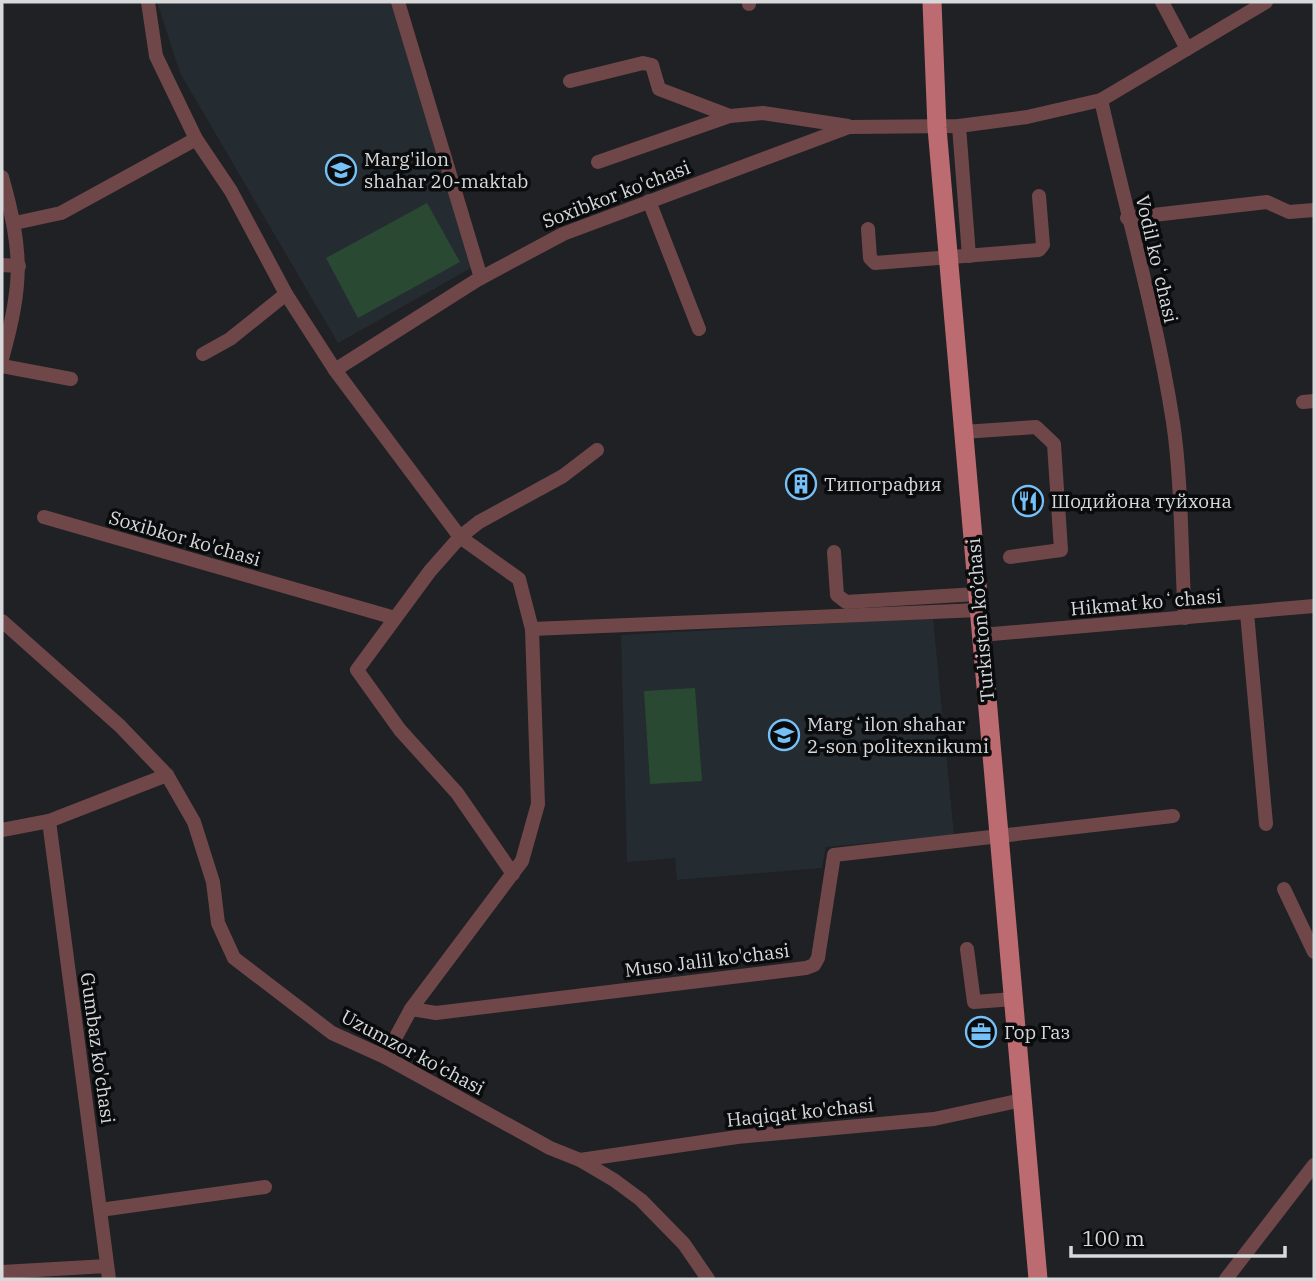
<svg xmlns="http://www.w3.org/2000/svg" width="1316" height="1281" viewBox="0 0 1316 1281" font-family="'IBM Plex Serif',serif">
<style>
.built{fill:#242b31}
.green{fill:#2a4933}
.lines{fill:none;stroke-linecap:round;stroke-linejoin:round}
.minor{stroke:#6f4749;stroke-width:14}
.major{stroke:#bc6b70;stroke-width:19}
.labels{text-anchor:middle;stroke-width:7;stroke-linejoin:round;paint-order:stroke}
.poi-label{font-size:19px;fill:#d7d9db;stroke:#0a0b0c;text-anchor:start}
.street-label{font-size:19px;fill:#d7d9db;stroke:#0a0b0c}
</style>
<rect width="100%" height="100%" fill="#1f2124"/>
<g class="built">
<path d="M 157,2 L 394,2 L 473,267 L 338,343 L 180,73 Z"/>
<path d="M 933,618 L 954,835 L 826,847 L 822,868 L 677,880 L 675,858 L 627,862 L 621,635 Z"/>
</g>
<g class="green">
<path d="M 427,203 L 460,262 L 358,318 L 326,258 Z"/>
<path d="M 695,688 L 702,781 L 650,784 L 644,691 Z"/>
</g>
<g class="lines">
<g class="minor">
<path d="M 398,2 L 481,278"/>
<path d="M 749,2 L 749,4"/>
<path d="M 1162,2 L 1187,49"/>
<path d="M 570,81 L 643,63 L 652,65 L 659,89 L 730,116 L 763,113 L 848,126"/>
<path d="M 959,126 L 969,256"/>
<path d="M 196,139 L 231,191 L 286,294 L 335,370 L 460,537 L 519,579 L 532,629 L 538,804 L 522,861 L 411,1009 L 385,1057"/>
<path d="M 598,162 L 730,116"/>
<path d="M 2,177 C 23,252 23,283 2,359"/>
<path d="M 649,201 L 699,329"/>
<path d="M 1127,218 L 1267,202 L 1289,212 L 1314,210"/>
<path d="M 15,223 L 61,213 L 196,139 L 156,56 L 148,2"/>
<path d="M 868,229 L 870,258 L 875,263 L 1039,250 L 1043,245 L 1039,196"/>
<path d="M 2,265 L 19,266"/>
<path d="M 203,354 L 230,339 L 286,294"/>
<path d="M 2,366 L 71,379"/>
<path d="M 335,370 L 477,280 L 563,234 L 849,127 L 959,126 L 1027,117 L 1101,100"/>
<path d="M 1303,402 L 1314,401"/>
<path d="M 963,432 L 1036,427 L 1054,444 L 1061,550 L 1010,557"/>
<path d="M 44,517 L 395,618"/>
<path d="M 834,552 L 837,595 L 846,602 L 977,594"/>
<path d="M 1247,613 L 1266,824"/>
<path d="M 1185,618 C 1181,556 1182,482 1173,422 C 1156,313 1125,207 1101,100 L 1266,2"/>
<path d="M 2,621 L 120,726 L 167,775 L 194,822 L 213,882 L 218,923 L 234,958 L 332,1033 L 385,1057 L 550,1148 L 580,1160 L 614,1180 L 641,1200 L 684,1244 L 708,1279"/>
<path d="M 532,629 L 979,610"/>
<path d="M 981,635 L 1314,606"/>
<path d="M 49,821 L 109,1279"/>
<path d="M 2,830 L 49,821 L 167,775"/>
<path d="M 513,874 L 457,793 L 400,730 L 357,670 L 430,571 L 460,537 L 479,522 L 563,476 L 597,450"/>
<path d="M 1284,889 L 1314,952"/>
<path d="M 967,949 L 974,1002 L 1014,999"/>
<path d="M 411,1009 L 436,1013 L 806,968 L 814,965 L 818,958 L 834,855 L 1173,816"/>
<path d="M 580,1160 L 737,1137 L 934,1119 L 1022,1100"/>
<path d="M 100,1210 L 265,1187"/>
<path d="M 2,1272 L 107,1266"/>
<path d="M 1226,1279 L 1314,1165"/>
</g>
<path class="major" d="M 932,2 L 937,128 L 1038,1279"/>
</g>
<defs>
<g id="school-ring" transform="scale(1.575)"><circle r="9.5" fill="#0a0b0c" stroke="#75c0f6" stroke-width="1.5"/><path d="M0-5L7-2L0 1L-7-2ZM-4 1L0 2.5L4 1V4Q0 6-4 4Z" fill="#75c0f6"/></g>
<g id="building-ring" transform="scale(1.575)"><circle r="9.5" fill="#0a0b0c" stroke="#75c0f6" stroke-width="1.5"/><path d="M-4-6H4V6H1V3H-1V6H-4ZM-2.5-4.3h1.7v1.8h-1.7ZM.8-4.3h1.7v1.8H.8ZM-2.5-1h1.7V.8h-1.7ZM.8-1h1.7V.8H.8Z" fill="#75c0f6"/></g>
<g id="restaurant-ring" transform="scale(1.575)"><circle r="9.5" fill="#0a0b0c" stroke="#75c0f6" stroke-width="1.5"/><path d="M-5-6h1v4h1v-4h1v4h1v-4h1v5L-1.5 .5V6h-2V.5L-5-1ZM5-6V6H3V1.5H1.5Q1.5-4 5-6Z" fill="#75c0f6"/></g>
<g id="university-ring" transform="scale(1.575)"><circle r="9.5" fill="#0a0b0c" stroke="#75c0f6" stroke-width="1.5"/><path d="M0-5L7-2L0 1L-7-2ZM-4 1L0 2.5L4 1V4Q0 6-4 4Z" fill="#75c0f6"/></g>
<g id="office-ring" transform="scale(1.575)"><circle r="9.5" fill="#0a0b0c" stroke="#75c0f6" stroke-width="1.5"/><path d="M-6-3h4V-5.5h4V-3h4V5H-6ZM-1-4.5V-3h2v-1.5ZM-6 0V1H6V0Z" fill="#75c0f6"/></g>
</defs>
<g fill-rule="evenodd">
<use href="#school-ring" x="341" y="170"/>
<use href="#building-ring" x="801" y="484"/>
<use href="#restaurant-ring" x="1028" y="501"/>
<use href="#university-ring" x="784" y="735"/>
<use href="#office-ring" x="981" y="1032"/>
</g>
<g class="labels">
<g class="poi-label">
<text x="364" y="166">Marg'ilon<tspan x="364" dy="22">shahar 20-maktab</tspan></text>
<text x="824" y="491">Типография</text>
<text x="1051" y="508">Шодийона туйхона</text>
<text x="807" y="731">Margʻilon shahar<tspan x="807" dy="22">2-son politexnikumi</tspan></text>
<text x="1004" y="1039">Гор Газ</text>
</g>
<g class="street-label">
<text transform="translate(616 194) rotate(-21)" y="7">Soxibkor ko'chasi</text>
<text transform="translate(1157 259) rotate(77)" y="7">Vodil koʻchasi</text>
<text transform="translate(185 538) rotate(16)" y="7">Soxibkor ko'chasi</text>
<text transform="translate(1146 602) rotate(-5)" y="7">Hikmat koʻchasi</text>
<text transform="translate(980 620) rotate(-95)" y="7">Turkiston ko’chasi</text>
<text transform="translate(707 960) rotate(-7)" y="7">Muso Jalil ko'chasi</text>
<text transform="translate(98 1048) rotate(82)" y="7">Gumbaz ko'chasi</text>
<text transform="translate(413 1052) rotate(28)" y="7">Uzumzor ko'chasi</text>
<text transform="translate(800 1112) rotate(-6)" y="7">Haqiqat ko'chasi</text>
</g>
</g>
<rect width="1316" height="1281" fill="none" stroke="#d7d9db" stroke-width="7"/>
<path d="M1071 1246v10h214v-10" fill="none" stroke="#d7d9db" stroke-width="3.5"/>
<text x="1082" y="1246" font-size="21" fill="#d7d9db" stroke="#0a0b0c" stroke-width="5" paint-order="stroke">100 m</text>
</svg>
